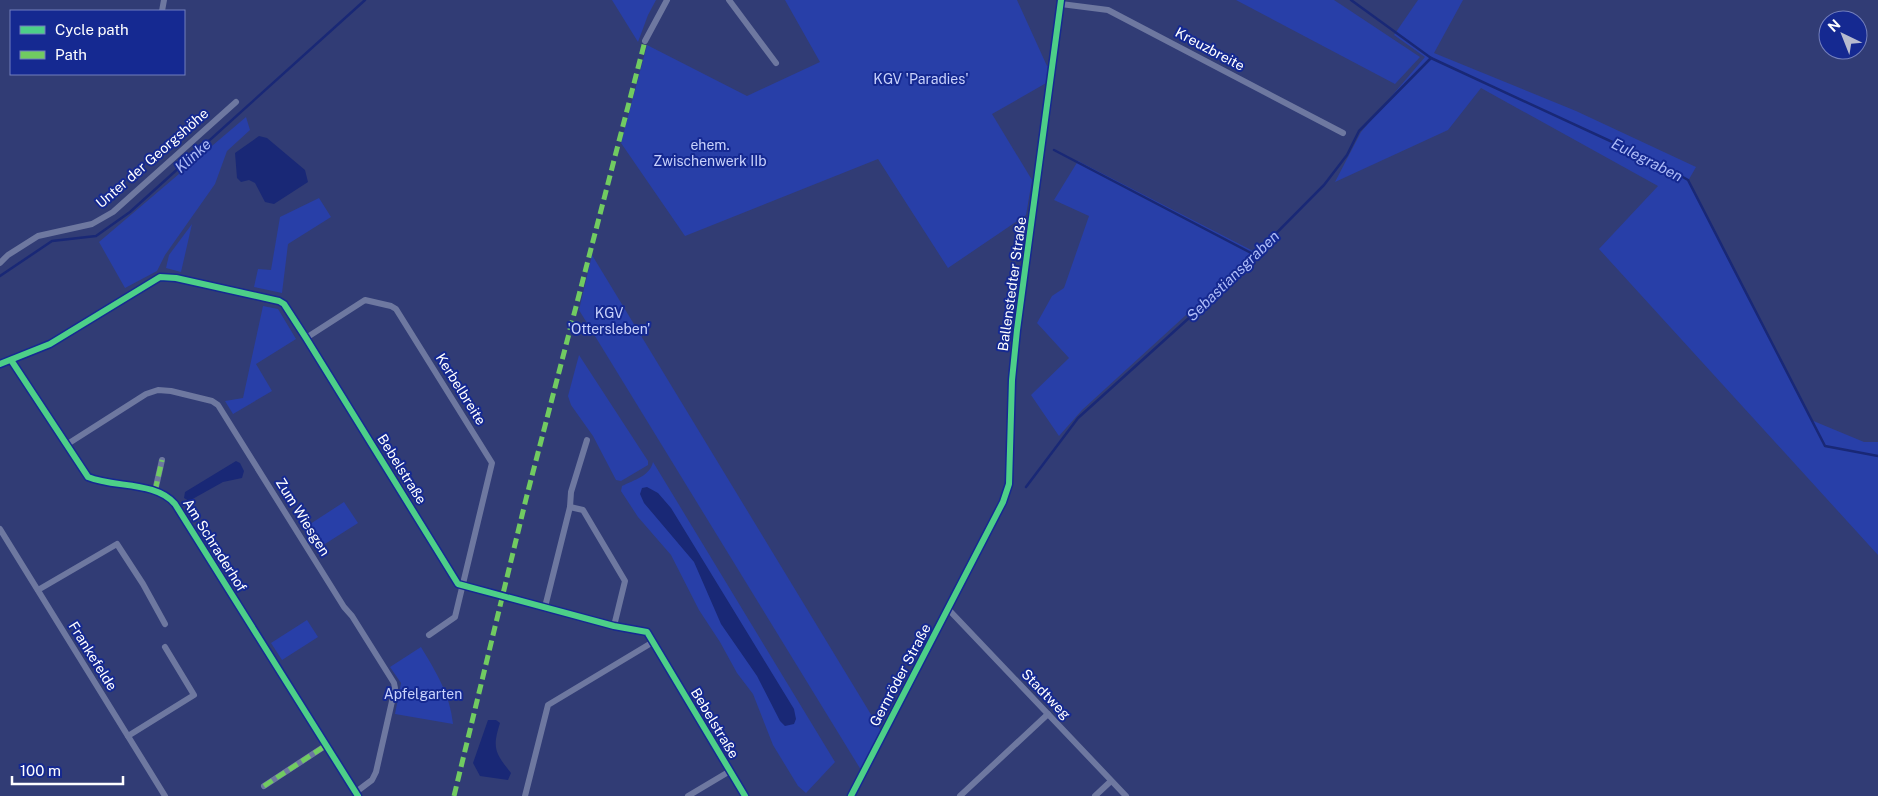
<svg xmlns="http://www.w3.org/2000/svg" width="1878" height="796" viewBox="0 0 1878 796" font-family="'Public Sans',sans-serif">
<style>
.green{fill:#283fa8}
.water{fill:#192876}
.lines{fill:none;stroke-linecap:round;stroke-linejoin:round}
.stream{stroke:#192876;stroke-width:2.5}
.street{stroke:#6e78a0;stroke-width:6}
.quiet{stroke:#71cb61;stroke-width:5;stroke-dasharray:10 5;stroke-linecap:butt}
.cycleway-casing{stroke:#152991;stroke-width:9}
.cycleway{stroke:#4dcf88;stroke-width:6}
.labels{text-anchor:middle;stroke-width:4;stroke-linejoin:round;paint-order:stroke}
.street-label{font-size:14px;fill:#fff;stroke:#152991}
.park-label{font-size:14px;fill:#c9d2fc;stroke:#152991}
.water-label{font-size:15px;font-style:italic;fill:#aebcf8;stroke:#152991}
</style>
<rect width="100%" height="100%" fill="#313c75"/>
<g class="green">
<path d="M 612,0 L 656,0 L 648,15 L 638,42 Z"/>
<path d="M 785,0 L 1017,0 L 1047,66 L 1050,64 L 1048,82 L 992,114 L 1032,180 L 1026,215 L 948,268 L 878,159 L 685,236 L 621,143 L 647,45 L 747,96 L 820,62 Z"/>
<path d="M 1236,0 L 1334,0 L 1420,57 L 1395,84 Z"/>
<path d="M 1418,0 L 1463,0 L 1434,53 L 1576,111 L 1696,167 L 1688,181 L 1811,420 L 1864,442 L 1878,442 L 1878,555 L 1599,249 L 1658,186 L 1481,88 L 1448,130 L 1335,182 L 1361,132 L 1425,57 L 1394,35 Z"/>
<path d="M 246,117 L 250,130 L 227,151 L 215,184 L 165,255 L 157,271 L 125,288 L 99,242 Z"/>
<path d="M 1078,161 L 1255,252 L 1082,410 L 1059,436 L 1031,395 L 1069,358 L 1037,323 L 1052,296 L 1064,288 L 1089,216 L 1054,200 Z"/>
<path d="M 319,198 L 331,217 L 288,244 L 282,293 L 254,287 L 258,269 L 271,270 L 280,217 Z"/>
<path d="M 192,224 L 181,272 L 166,268 L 169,255 Z"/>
<path d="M 592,255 L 881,731 L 861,770 L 579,310 Z"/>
<path d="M 263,306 L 278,309 L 296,339 L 256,364 L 272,391 L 233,414 L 225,401 L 243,398 Z"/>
<path d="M 579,355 L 648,461 L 648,465 L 621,481 L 616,480 L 593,436 L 571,405 L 568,396 Z"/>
<path d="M 653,462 L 835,762 L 806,793 L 798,786 L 773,745 L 753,694 L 737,673 L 720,642 L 699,610 L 671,555 L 638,517 L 621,491 L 622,486 C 634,480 650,476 653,462 Z"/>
<path d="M 344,502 L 358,523 L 317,549 L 304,528 Z"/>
<path d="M 307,620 L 318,637 L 282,660 L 271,643 Z"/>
<path d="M 421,647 C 436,672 450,694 453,724 L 395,714 L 401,683 L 390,667 Z"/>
</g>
<g class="water">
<path d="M 259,136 L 267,138 L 305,170 L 308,182 L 274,204 L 265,202 L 255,183 L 249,180 L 241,182 L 237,178 L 235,153 Z"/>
<path d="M 236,461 L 240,463 L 244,471 L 242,478 L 223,482 L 189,501 L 184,498 L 185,492 Z"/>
<path d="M 647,487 L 658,493 L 671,508 L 794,709 L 796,719 L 794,724 L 785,726 L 780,721 L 757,676 L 721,624 L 694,562 L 644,503 L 640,494 L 642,488 Z"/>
<path d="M 488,720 L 496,720 L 500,723 C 492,748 495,753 511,773 L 508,780 L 480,776 L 473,763 Z"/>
</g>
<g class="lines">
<g class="stream">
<path d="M 1351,0 L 1431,58 L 1662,165 L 1688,180 L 1825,446 L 1878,456"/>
<path d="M 1054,150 L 1255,255"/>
<path d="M 0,276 L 52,241 L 96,236 L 130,212 L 365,0"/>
<path d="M 1026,487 L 1078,418 L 1220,290 L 1324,185 L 1347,155 L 1359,131 L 1431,58"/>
</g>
<g class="street">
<path d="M 729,0 L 776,63"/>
<path d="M 1061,4 L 1108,10 L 1343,133"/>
<path d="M 162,11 L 164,0"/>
<path d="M 645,41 L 667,0"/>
<path d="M 0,263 L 8,255 L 38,236 L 92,224 L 113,212 L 236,102"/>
<path d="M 306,338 L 365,300 L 391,306 L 396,309 L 492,463 L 455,617 L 429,635"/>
<path d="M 11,360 L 88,477 C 114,488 156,481 175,504 L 358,796"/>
<path d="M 0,364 L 50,344 L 160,277 L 176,278 L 279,301 L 284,304 L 306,338 L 458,584 L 614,626 L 647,632 L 745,796"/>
<path d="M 66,445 L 146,394 L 158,390 L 171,391 L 212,401 L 218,405 L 344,607 L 352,616 L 394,683 L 395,688 L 376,772 L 372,780 L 356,792"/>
<path d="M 155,491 L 162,460"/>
<path d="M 570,507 L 571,492 L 587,440"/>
<path d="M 0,529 L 165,796"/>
<path d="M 38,590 L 117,544 L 143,584 L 165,624"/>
<path d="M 545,607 L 570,507 L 583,510 L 625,581 L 614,626"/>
<path d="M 949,610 L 1126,796"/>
<path d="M 128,736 L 194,695 L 165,647"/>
<path d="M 264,786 L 325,746"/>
<path d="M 525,796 L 548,705 L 653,642"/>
<path d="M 688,796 L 730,771"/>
<path d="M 851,796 L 1003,502 L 1009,484 L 1012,380 L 1017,330 L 1061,0"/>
<path d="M 960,796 L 1048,714"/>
<path d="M 1095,796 L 1111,781"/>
</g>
<g class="quiet">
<path d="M 155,491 L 162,460"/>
<path d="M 264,786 L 325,746"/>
<path d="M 454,796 L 526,499 L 645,41"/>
</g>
<g class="cycleway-casing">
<g id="cycleway">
<path d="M 11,360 L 88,477 C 114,488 156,481 175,504 L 358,796"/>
<path d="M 0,364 L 50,344 L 160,277 L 176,278 L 279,301 L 284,304 L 306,338 L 458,584 L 614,626 L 647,632 L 745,796"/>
<path d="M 851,796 L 1003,502 L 1009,484 L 1012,380 L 1017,330 L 1061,0"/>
</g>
</g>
<use href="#cycleway" class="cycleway"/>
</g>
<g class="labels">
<g class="street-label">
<text transform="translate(1210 49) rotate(28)" y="5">Kreuzbreite</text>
<text transform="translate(152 158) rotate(-41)" y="5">Unter der Georgshöhe</text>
<text transform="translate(1012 284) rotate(-82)" y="5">Ballenstedter Straße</text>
<text transform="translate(461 389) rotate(58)" y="5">Kerbelbreite</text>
<text transform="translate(402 469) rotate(58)" y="5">Bebelstraße</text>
<text transform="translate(303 517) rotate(58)" y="5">Zum Wiesgen</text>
<text transform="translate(215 545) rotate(58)" y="5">Am Schraderhof</text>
<text transform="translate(93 656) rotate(58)" y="5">Frankefelde</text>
<text transform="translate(900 675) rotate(-62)" y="5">Gernröder Straße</text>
<text transform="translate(1046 694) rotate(46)" y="5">Stadtweg</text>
<text transform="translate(715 723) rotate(59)" y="5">Bebelstraße</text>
</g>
<g class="park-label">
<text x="921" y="84">KGV 'Paradies'</text>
<text x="710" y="150">ehem.<tspan x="710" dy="16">Zwischenwerk IIb</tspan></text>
<text x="609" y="318">KGV<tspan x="609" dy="16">'Ottersleben'</tspan></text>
<text x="423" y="699">Apfelgarten</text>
</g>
<g class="water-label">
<text transform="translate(193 156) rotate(-42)" y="5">Klinke</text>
<text transform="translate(1647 160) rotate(27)" y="5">Eulegraben</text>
<text transform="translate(1233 276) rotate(-44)" y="5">Sebastiansgraben</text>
</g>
</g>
<rect x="10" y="10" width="175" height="65" fill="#152991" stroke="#737fbd"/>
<rect x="20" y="26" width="25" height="8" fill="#4dcf88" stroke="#737fbd"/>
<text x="55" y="35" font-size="15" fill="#ffffff">Cycle path</text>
<rect x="20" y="51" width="25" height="8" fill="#71cb61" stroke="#737fbd"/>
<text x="55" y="60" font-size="15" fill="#ffffff">Path</text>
<g transform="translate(1843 35) rotate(317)"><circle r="24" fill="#152991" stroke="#737fbd"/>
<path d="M0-4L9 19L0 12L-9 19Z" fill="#b7bbcf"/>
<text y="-8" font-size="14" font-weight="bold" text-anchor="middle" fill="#ffffff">N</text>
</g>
<path d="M12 776v8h111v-8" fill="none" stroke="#ffffff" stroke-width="2.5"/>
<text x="20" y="776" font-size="15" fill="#ffffff" stroke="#152991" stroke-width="4" paint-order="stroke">100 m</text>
</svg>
